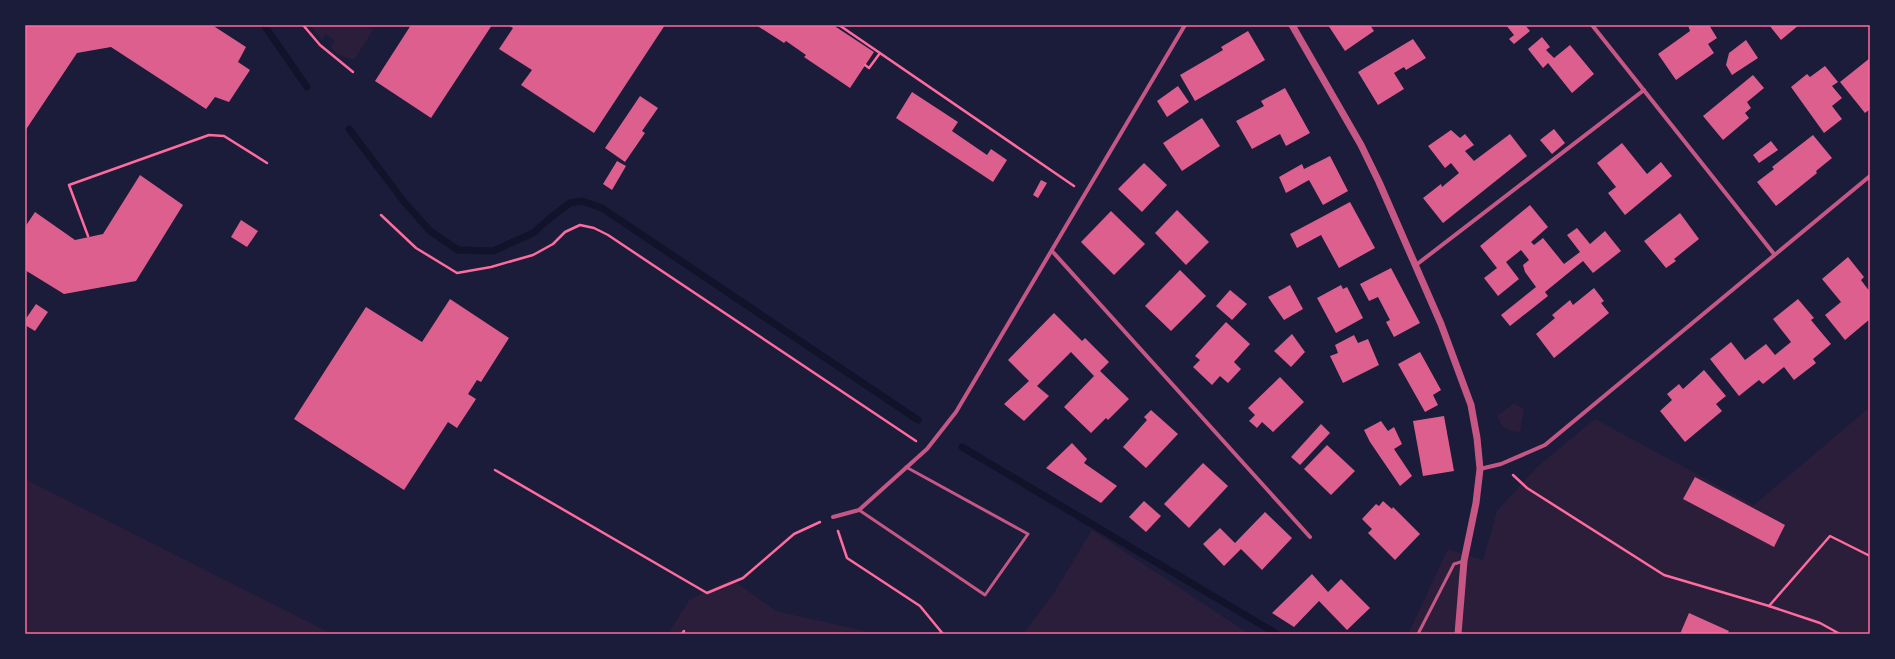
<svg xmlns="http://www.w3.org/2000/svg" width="1895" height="659" viewBox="0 0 1895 659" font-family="Karla,sans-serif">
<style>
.green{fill:#2a1e3b}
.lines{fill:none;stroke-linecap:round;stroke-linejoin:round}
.stream{stroke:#12122b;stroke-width:7}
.building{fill:#dd5f8e}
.path{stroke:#ff6b9d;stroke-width:2.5}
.service{stroke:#c65784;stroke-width:3}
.minor{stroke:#c65784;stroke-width:4}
.tertiary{stroke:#c65784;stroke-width:7}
.neatline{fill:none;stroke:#ff6b9d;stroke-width:1.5}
</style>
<rect width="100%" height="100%" fill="#1b1b3a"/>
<g class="green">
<path d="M 310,25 L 364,25 L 373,30 L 354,60 L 337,54 L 331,47 L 335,41 L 326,34 L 322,40 Z"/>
<path d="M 1514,403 L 1524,409 L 1520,432 C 1508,432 1501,427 1497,416 Z"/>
<path d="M 1870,407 L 1870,634 L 1408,634 L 1448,549 L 1483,560 L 1497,511 L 1537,467 L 1595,419 L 1754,505 Z"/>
<path d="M 25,479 L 332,634 L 25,634 Z"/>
<path d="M 1092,530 L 1246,632 L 1249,634 L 1023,634 L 1054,593 Z"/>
<path d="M 731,579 L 776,611 L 878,634 L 668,634 L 689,600 Z"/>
</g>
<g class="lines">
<g class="stream">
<path d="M 264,25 L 307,87"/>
<path d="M 349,129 L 405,203 L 430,231 L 458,250 L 493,251 L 533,233 L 550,218 L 570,203 L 582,201 L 602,208 L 918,420"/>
<path d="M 962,447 L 1277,634"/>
</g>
</g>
<g class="building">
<path d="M 25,25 L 212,25 L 246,47 L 238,62 L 250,70 L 229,102 L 215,97 L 206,109 L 111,47 L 77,53 L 25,131 Z"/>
<path d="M 411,25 L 492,25 L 431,118 L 375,81 Z"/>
<path d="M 507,25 L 665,25 L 594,133 L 521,85 L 532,70 L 499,49 L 513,28 Z"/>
<path d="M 756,25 L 833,25 L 874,52 L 850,88 L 804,57 L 806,55 L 786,41 L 784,43 Z"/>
<path d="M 1328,25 L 1370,25 L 1374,31 L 1345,51 Z"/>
<path d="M 1506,25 L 1525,25 L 1530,31 L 1514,44 L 1509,39 L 1514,35 Z"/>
<path d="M 1688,25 L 1709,25 L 1717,38 L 1708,44 L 1714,53 L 1676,80 L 1658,54 L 1690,31 Z"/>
<path d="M 1769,25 L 1799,25 L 1781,40 Z"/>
<path d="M 1248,31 L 1265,60 L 1195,101 L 1180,75 L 1223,50 L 1221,47 Z"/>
<path d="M 1542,37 L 1550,47 L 1546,50 L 1554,58 L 1570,45 L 1594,74 L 1572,93 L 1548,63 L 1543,68 L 1528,49 Z"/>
<path d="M 1413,39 L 1426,58 L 1406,70 L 1404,67 L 1394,73 L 1404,89 L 1378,105 L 1358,72 Z"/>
<path d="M 1746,40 L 1758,58 L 1732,75 L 1726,65 L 1729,53 Z"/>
<path d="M 1870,58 L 1870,109 L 1865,113 L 1840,82 Z"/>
<path d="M 1825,66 L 1838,82 L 1832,86 L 1842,98 L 1832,106 L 1842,119 L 1824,133 L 1791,87 L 1807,74 L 1810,77 Z"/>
<path d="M 1753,75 L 1764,88 L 1747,102 L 1751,108 L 1745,113 L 1749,118 L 1723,140 L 1703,116 Z"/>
<path d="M 1178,86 L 1189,102 L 1167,117 L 1157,101 Z"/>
<path d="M 1285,88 L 1310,133 L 1286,146 L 1280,134 L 1252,149 L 1236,121 L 1264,106 L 1261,101 Z"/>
<path d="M 912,92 L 958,122 L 952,131 L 987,155 L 991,149 L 1007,160 L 993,182 L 896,118 Z"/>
<path d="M 640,96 L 658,108 L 642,131 L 645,133 L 625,162 L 605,148 Z"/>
<path d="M 1202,118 L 1220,146 L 1182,171 L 1163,143 Z"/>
<path d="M 1554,129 L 1565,143 L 1552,154 L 1540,140 Z"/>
<path d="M 1451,130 L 1460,138 L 1465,134 L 1474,145 L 1465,151 L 1474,161 L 1510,134 L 1527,156 L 1443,223 L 1423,198 L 1441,184 L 1442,187 L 1459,173 L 1451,163 L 1445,168 L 1428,146 Z"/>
<path d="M 1813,135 L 1832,158 L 1816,171 L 1817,173 L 1776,206 L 1757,182 L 1774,169 L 1772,167 Z"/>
<path d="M 1771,141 L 1778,150 L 1759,163 L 1753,155 Z"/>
<path d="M 1622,143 L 1647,174 L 1661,162 L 1672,176 L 1625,215 L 1608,193 L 1616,187 L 1597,163 Z"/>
<path d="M 1330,156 L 1348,191 L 1323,205 L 1309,180 L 1286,193 L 1279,177 L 1302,164 L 1304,169 Z"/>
<path d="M 617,161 L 626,166 L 612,190 L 603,184 Z"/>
<path d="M 1144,163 L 1167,185 L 1142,212 L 1118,189 Z"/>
<path d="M 140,175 L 183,205 L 136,281 L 64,294 L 25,270 L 25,227 L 35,212 L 75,240 L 103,234 Z"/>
<path d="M 1041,180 L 1047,183 L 1038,198 L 1033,195 Z"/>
<path d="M 1350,202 L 1375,248 L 1339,268 L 1321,235 L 1297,248 L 1290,234 Z"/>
<path d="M 1530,205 L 1548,227 L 1531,242 L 1534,245 L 1543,238 L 1564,264 L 1580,252 L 1567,235 L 1577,228 L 1590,244 L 1605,231 L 1621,251 L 1593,273 L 1583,261 L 1545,292 L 1548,296 L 1510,326 L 1501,315 L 1536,287 L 1525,272 L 1523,265 L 1529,260 L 1521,250 L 1506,262 L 1519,279 L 1498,296 L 1484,278 L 1497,268 L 1480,246 Z"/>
<path d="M 1177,210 L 1209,242 L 1186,265 L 1155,233 Z"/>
<path d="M 1111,211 L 1145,244 L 1114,275 L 1081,242 Z"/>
<path d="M 1680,213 L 1699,239 L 1674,259 L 1676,261 L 1666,268 L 1644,241 Z"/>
<path d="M 241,220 L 258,231 L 247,247 L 231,237 Z"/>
<path d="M 1848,257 L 1864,277 L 1861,280 L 1870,292 L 1870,319 L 1845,340 L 1825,315 L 1841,302 L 1822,279 Z"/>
<path d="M 1391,268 L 1420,323 L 1394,337 L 1386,322 L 1390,320 L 1378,297 L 1369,301 L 1360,284 Z"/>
<path d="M 1180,270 L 1206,296 L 1171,331 L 1145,306 Z"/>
<path d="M 1290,285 L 1303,309 L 1284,320 L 1268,297 Z"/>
<path d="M 1341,285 L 1343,289 L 1347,287 L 1363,318 L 1336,333 L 1317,298 Z"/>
<path d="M 1594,288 L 1604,301 L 1601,303 L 1609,313 L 1554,358 L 1536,334 L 1555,318 L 1552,315 L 1570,300 L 1573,305 Z"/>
<path d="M 1230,290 L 1247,304 L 1232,320 L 1216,306 Z"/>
<path d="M 450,299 L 509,338 L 481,382 L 477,380 L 468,394 L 476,399 L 457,428 L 448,422 L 404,490 L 294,419 L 366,307 L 422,342 Z"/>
<path d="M 1798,299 L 1814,318 L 1811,320 L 1831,344 L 1813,359 L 1816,363 L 1794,380 L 1784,367 L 1763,384 L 1759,380 L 1739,396 L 1710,359 L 1731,342 L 1745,360 L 1766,344 L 1775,355 L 1791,342 L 1773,319 Z"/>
<path d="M 36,304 L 48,312 L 35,331 L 25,325 L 25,320 Z"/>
<path d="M 1054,313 L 1082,341 L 1085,338 L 1109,362 L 1100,371 L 1129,399 L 1108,420 L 1106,418 L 1091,433 L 1064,407 L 1094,376 L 1071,352 L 1037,386 L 1049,396 L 1024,421 L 1004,404 L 1029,381 L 1008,360 Z"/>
<path d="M 1226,322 L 1250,344 L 1234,362 L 1241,369 L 1228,383 L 1220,376 L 1212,385 L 1193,367 L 1200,360 L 1195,356 Z"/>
<path d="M 1292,334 L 1305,352 L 1291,367 L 1274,351 Z"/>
<path d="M 1354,335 L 1358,343 L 1368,339 L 1379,365 L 1343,383 L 1330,356 L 1338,353 L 1335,345 Z"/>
<path d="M 1420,352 L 1441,390 L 1433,395 L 1438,405 L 1425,412 L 1398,364 Z"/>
<path d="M 1704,370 L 1726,396 L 1716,404 L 1722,411 L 1685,442 L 1660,411 L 1672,400 L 1667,394 L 1679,384 L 1683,389 Z"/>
<path d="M 1280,377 L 1304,402 L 1273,432 L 1262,422 L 1257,428 L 1249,421 L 1255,415 L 1248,408 Z"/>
<path d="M 1151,410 L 1178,434 L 1146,468 L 1123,447 L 1147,420 L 1144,417 Z"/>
<path d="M 1444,416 L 1454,471 L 1423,476 L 1413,421 Z"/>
<path d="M 1381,421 L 1388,431 L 1394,427 L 1402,444 L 1394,449 L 1412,476 L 1400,486 L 1370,442 L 1364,430 Z"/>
<path d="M 1321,424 L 1330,433 L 1300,465 L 1291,457 Z"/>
<path d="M 1072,443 L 1087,459 L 1084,463 L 1117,486 L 1101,503 L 1046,468 Z"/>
<path d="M 1327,445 L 1355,471 L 1331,495 L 1304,469 Z"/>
<path d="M 1203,463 L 1228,486 L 1189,528 L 1164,504 Z"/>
<path d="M 1695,477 L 1785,525 L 1774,547 L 1683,499 Z"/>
<path d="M 1144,501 L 1161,516 L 1146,532 L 1129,517 Z"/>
<path d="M 1383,501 L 1392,509 L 1393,507 L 1420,534 L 1395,560 L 1368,533 L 1372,529 L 1362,519 L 1376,504 L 1379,506 Z"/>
<path d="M 1265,512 L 1292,538 L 1262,570 L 1241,549 L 1224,566 L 1203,544 L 1220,528 L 1235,543 Z"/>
<path d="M 1312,574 L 1328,592 L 1341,579 L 1370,608 L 1347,630 L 1319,601 L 1294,627 L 1272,613 Z"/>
<path d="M 1689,613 L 1729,631 L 1727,634 L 1680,634 Z"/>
</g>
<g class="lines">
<g class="path">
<path d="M 303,25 L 320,45 L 353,72"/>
<path d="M 839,25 L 1074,186"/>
<path d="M 865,65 L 869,68 L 880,53"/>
<path d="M 381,215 L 416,248 L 457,273 L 491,267 L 533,255 L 553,244 L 565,232 L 580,225 L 594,228 L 608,235 L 916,441"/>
<path d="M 88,236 L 69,185 L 209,135 L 224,136 L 267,163"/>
<path d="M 495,470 L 707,593 L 743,578 L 794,534 L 820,522"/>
<path d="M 1513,475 L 1527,488 L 1664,575 L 1769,606 L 1820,623 L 1840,634"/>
<path d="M 838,531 L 847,558 L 920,606 L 943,634"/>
<path d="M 1769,606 L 1830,536 L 1870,556"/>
<path d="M 682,634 L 684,631"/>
</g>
<g class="service">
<path d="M 859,510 L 985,595 L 1028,534 L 906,467"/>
<path d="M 1418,634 L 1454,564 L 1464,561"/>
</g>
<g class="minor">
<path d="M 1592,25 L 1774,254"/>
<path d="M 1052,251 L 1310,537"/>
<path d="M 1416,265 L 1644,90"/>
<path d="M 1480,469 L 1501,464 L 1545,445 L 1870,176"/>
<path d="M 833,517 L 859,510 L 927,449 L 956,412 L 1185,25"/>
</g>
<path class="tertiary" d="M 1292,25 L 1361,145 L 1379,182 L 1441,324 L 1471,405 L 1477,438 L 1480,469 L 1476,503 L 1464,561 L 1458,634"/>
</g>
<rect width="1895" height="659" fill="none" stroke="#1b1b3a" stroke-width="52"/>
<rect x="26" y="26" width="1843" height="607" class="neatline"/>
</svg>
